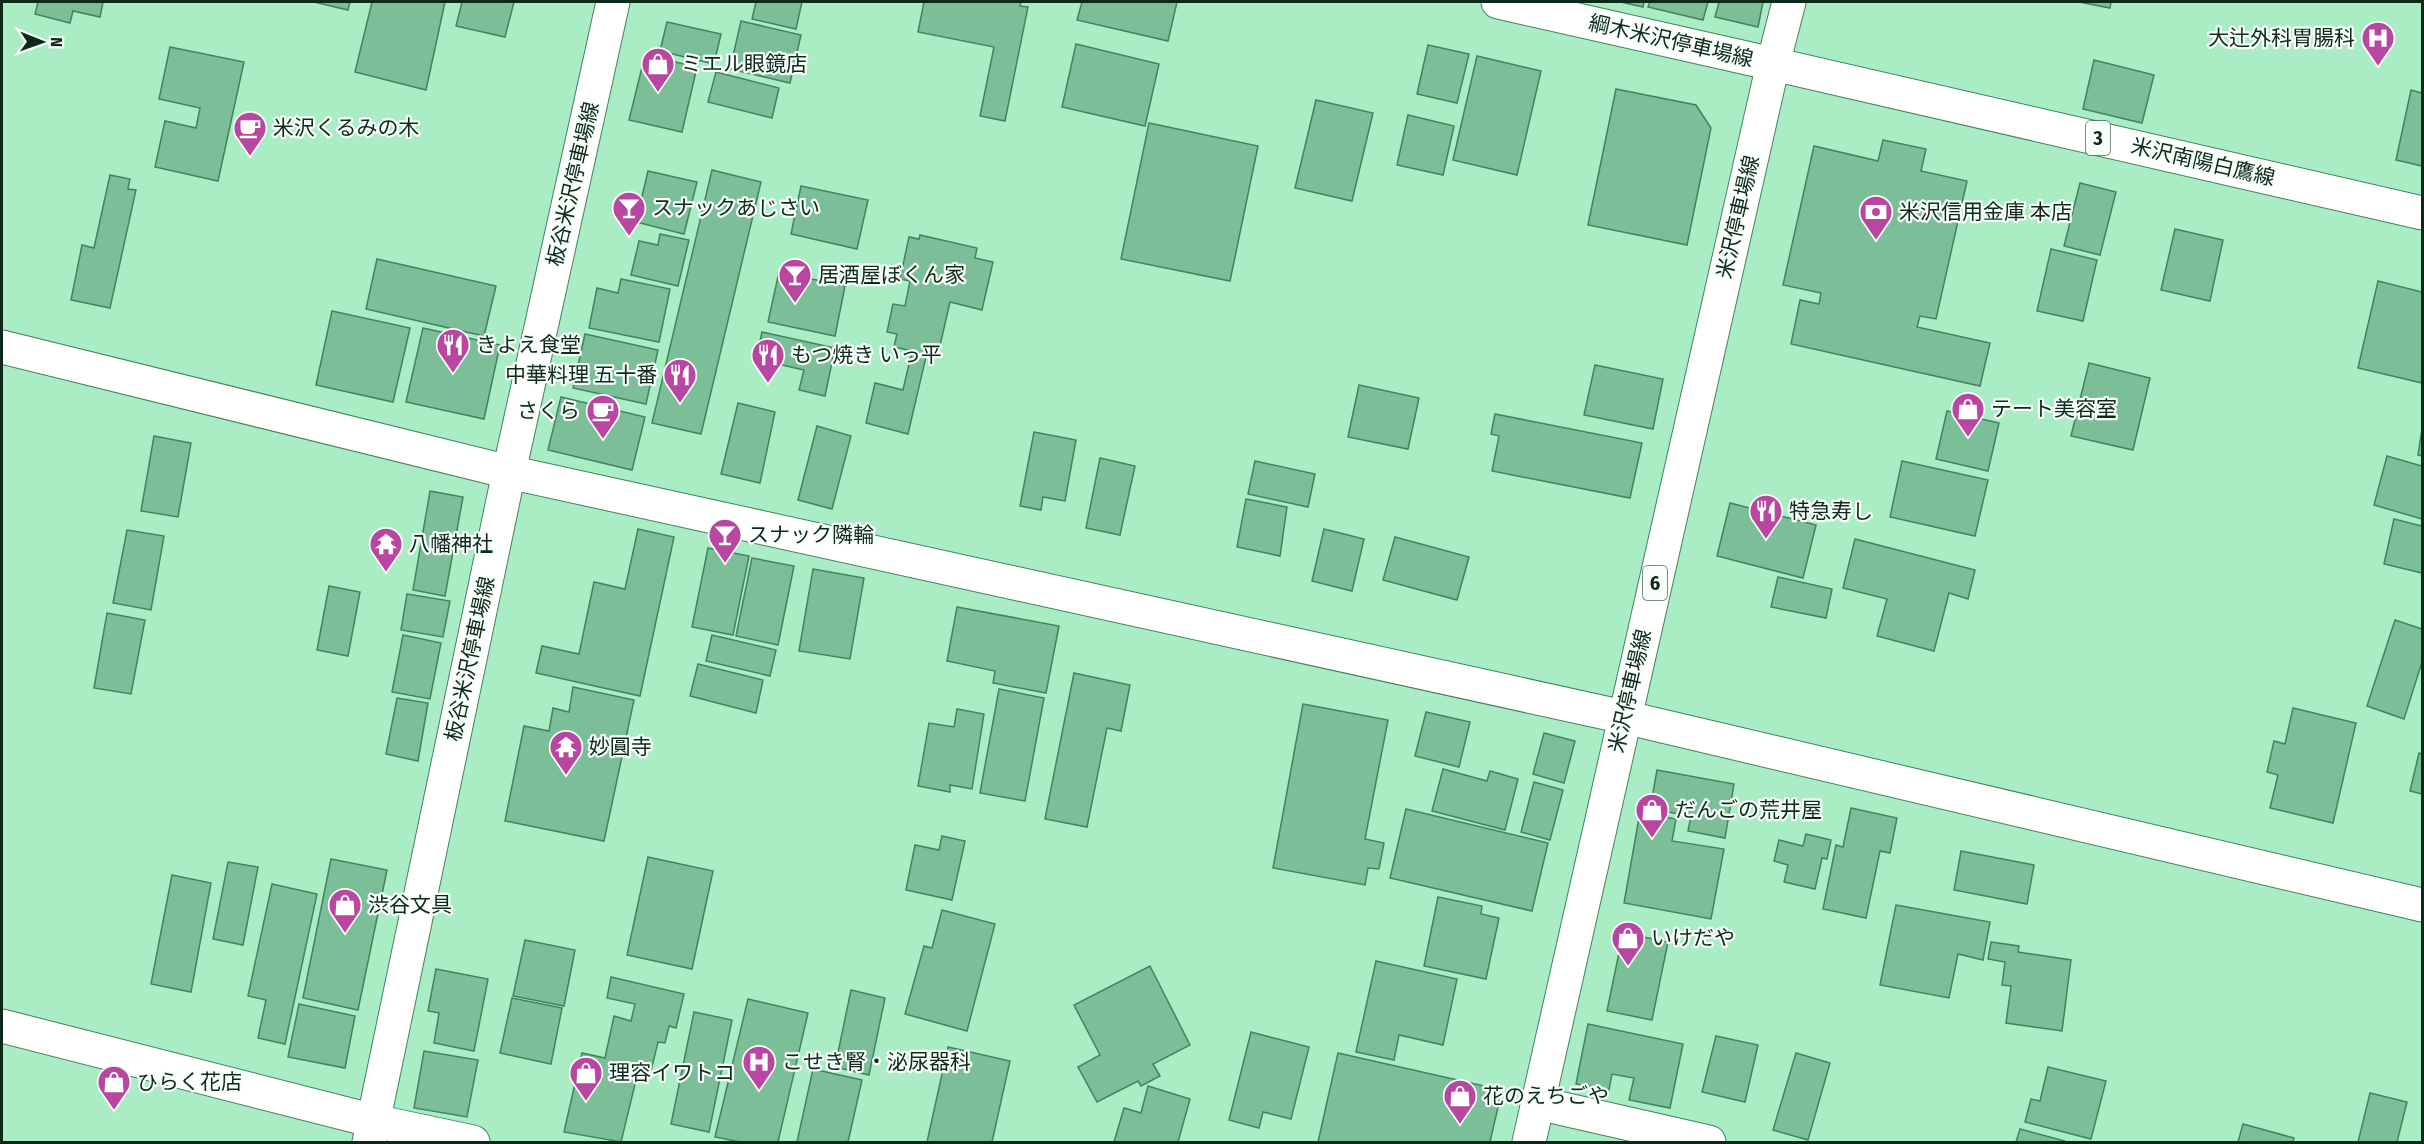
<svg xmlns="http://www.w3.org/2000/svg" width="2424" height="1144" viewBox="0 0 2424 1144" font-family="'Fira Sans Condensed','Noto Sans JP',sans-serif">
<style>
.building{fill:#7cbe97;stroke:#41835e;stroke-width:1.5}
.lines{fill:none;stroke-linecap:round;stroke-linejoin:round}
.secondary-casing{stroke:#41825e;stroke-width:35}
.primary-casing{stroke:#41825e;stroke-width:35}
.secondary{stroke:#fff;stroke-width:33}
.primary{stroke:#fff;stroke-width:33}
.labels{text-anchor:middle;stroke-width:4.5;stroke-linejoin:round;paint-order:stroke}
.shield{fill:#f7fefa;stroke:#53695d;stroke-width:1.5}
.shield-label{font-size:20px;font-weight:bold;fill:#0d291a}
.poi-label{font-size:21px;fill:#0d291a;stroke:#f7fefa;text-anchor:start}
.street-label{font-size:21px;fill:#0d291a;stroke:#f7fefa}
</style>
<rect width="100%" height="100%" fill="#aaedc4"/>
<g class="building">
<path d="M 38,2 L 103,2 L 100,17 L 73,11 L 70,23 L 35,14 Z"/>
<path d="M 314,2 L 350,2 L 348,10 Z"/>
<path d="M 372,2 L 445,2 L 426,90 L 355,72 Z"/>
<path d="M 462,2 L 514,2 L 505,37 L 456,26 Z"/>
<path d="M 756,2 L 802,2 L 796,29 L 752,19 Z"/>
<path d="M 924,2 L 1021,2 L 1020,6 L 1028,7 L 1005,121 L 980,116 L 994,47 L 918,32 Z"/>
<path d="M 1082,2 L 1177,2 L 1168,41 L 1077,20 Z"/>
<path d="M 1621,2 L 1644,2 L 1643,7 Z"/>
<path d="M 1650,2 L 1708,2 L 1703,20 L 1648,7 Z"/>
<path d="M 1719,2 L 1763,2 L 1758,27 L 1715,17 Z"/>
<path d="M 2079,2 L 2111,2 L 2110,8 Z"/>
<path d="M 741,21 L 801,35 L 790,83 L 730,69 Z"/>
<path d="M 667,22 L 721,34 L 714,64 L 660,51 Z"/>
<path d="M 1076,44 L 1159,64 L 1145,126 L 1062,107 Z"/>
<path d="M 1428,45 L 1469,54 L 1457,103 L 1417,94 Z"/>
<path d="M 170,47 L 244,62 L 218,181 L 155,167 L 165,121 L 196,128 L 200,108 L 159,99 Z"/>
<path d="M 645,55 L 697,67 L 682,132 L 629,120 Z"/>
<path d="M 1477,56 L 1541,71 L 1517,175 L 1453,160 Z"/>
<path d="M 2094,60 L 2154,75 L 2142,123 L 2083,109 Z"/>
<path d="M 716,72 L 779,88 L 772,118 L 708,102 Z"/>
<path d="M 1616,89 L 1696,105 L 1711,128 L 1687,245 L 1588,225 Z"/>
<path d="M 2411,90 L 2422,93 L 2422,166 L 2396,160 Z"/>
<path d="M 1316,100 L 1373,113 L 1352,201 L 1295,188 Z"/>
<path d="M 1408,115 L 1454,126 L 1443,175 L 1397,165 Z"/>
<path d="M 1149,123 L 1258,146 L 1230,281 L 1121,259 Z"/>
<path d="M 1883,140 L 1926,149 L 1921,171 L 1967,181 L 1936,319 L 1920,316 L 1917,327 L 1990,343 L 1980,386 L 1791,344 L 1800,300 L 1819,304 L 1821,293 L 1783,285 L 1814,146 L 1878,161 Z"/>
<path d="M 712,170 L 761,182 L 701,434 L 652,423 Z"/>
<path d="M 648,171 L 697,182 L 684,234 L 636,222 Z"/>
<path d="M 110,175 L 130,179 L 128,189 L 136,190 L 110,308 L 71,300 L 82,245 L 94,248 Z"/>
<path d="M 2080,183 L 2116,192 L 2100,255 L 2064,246 Z"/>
<path d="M 801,186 L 868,200 L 857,249 L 791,234 Z"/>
<path d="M 2175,229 L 2223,240 L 2210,301 L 2161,290 Z"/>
<path d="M 660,234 L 689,240 L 678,286 L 631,275 L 639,241 L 658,245 Z"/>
<path d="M 920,235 L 977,248 L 975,258 L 993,262 L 982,310 L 950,302 L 939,350 L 928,348 L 908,434 L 866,423 L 875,383 L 903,390 L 912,351 L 894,347 L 897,334 L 887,332 L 893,304 L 905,306 L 910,281 L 900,279 L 909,237 L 919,239 Z"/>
<path d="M 2051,249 L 2097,260 L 2083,321 L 2037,311 Z"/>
<path d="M 377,259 L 496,286 L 484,336 L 366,309 Z"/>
<path d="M 779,272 L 845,286 L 835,336 L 768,322 Z"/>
<path d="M 621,279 L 670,289 L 659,342 L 589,328 L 597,288 L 618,293 Z"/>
<path d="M 2378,281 L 2422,292 L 2422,383 L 2358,368 Z"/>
<path d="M 332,311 L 410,328 L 393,402 L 316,385 Z"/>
<path d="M 423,328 L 500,345 L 484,419 L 406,402 Z"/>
<path d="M 762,332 L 835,348 L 825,396 L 799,390 L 804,370 L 756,359 Z"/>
<path d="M 585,334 L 658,350 L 646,404 L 573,388 Z"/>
<path d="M 2089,363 L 2150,378 L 2133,450 L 2071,436 Z"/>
<path d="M 1595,365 L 1663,379 L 1653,429 L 1584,415 Z"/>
<path d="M 1359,385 L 1419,398 L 1408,449 L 1348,437 Z"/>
<path d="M 561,397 L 645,417 L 632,470 L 548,450 Z"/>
<path d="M 738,403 L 775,412 L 760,483 L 721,474 Z"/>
<path d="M 1947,411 L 1999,423 L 1988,471 L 1936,459 Z"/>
<path d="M 1495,414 L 1642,443 L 1630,498 L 1492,471 L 1499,436 L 1491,434 Z"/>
<path d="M 817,426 L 851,436 L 832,509 L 798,500 Z"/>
<path d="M 2422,429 L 2422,456 L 2418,455 Z"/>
<path d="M 1034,432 L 1076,440 L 1065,501 L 1043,497 L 1041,510 L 1020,506 Z"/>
<path d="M 154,436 L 191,443 L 178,517 L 141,511 Z"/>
<path d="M 2387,456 L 2422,466 L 2422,519 L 2374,505 Z"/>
<path d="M 1100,458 L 1135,466 L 1120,535 L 1086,528 Z"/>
<path d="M 1255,461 L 1315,474 L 1308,507 L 1248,494 Z"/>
<path d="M 1902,461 L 1988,480 L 1975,536 L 1890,517 Z"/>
<path d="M 430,491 L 463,497 L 445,596 L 413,590 Z"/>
<path d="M 1246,499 L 1287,507 L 1280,556 L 1237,547 Z"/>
<path d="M 1730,503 L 1816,525 L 1803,578 L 1717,556 Z"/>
<path d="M 2394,519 L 2422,526 L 2422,573 L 2384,564 Z"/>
<path d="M 638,529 L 674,537 L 640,696 L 536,673 L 542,646 L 579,654 L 594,582 L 625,589 Z"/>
<path d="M 1324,529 L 1364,539 L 1352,591 L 1312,581 Z"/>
<path d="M 127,530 L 164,536 L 151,610 L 113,603 Z"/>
<path d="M 1395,537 L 1469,557 L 1457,600 L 1383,580 Z"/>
<path d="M 1855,539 L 1975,570 L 1968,599 L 1949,593 L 1934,651 L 1877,636 L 1887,599 L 1843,588 Z"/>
<path d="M 708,548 L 749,556 L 733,635 L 692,627 Z"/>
<path d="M 752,558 L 794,566 L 778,645 L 736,636 Z"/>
<path d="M 813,569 L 864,578 L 850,659 L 799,651 Z"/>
<path d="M 1778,577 L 1832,589 L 1826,618 L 1771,607 Z"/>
<path d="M 329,586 L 360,592 L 348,656 L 317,650 Z"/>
<path d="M 407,594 L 450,601 L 443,637 L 401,630 Z"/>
<path d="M 957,607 L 1059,626 L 1046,693 L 993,683 L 995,671 L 947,661 Z"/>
<path d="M 107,613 L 145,620 L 131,694 L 94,688 Z"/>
<path d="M 2395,620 L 2422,629 L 2422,662 L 2404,719 L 2367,706 Z"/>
<path d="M 403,635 L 441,643 L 430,699 L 392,692 Z"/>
<path d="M 712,635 L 776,650 L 770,676 L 706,661 Z"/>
<path d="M 698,664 L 763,680 L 756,713 L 690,696 Z"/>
<path d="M 1074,673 L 1130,685 L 1121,731 L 1107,728 L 1087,827 L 1045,819 Z"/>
<path d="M 573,687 L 634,700 L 604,841 L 505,821 L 524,726 L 549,731 L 553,708 L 569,712 Z"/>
<path d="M 999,689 L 1044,698 L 1025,801 L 980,793 Z"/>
<path d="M 397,698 L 428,703 L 418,761 L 386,754 Z"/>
<path d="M 1303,704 L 1388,720 L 1365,839 L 1384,843 L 1379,869 L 1368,868 L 1365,885 L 1273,868 Z"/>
<path d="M 2293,708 L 2356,723 L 2333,823 L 2270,808 L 2278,775 L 2267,772 L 2274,741 L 2285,744 Z"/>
<path d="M 957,709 L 984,714 L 972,789 L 950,785 L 950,792 L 918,786 L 929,723 L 954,727 Z"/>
<path d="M 1426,712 L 1470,722 L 1459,767 L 1415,756 Z"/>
<path d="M 1544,733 L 1575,741 L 1564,783 L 1533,774 Z"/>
<path d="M 2419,753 L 2422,754 L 2422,794 L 2410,791 Z"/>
<path d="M 1443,769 L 1487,781 L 1490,771 L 1518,779 L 1505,830 L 1432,811 Z"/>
<path d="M 1657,770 L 1734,784 L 1725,838 L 1688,831 L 1691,816 L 1650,809 Z"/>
<path d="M 1534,782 L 1563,790 L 1550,840 L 1521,832 Z"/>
<path d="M 1851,808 L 1897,818 L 1890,853 L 1880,851 L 1866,918 L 1823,909 L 1836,845 L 1843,847 Z"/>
<path d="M 1406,809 L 1548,843 L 1532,911 L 1390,878 Z"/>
<path d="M 1640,812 L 1676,819 L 1672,841 L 1724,849 L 1711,919 L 1624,903 Z"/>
<path d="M 1806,834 L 1831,840 L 1827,859 L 1822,858 L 1815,889 L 1784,882 L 1788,865 L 1774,861 L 1779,840 L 1803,846 Z"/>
<path d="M 942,836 L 965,841 L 952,900 L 906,890 L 915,845 L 939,850 Z"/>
<path d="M 1961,851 L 2034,865 L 2027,904 L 1954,890 Z"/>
<path d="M 648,857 L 713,871 L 692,969 L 627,955 Z"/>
<path d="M 331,859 L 387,870 L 358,1010 L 303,998 Z"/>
<path d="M 228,862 L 258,867 L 243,945 L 213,939 Z"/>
<path d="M 172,875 L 211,883 L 191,992 L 151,984 Z"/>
<path d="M 272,884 L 317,894 L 285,1044 L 258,1038 L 266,1000 L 248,996 Z"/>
<path d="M 1438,897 L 1482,906 L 1481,914 L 1499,918 L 1486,979 L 1424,966 Z"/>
<path d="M 1896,905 L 1990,922 L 1983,960 L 1958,954 L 1949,998 L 1880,985 Z"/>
<path d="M 942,910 L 995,924 L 967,1031 L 905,1014 L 924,946 L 932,948 Z"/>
<path d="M 1634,935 L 1668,942 L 1652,1020 L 1607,1011 L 1621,943 L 1631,945 Z"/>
<path d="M 525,940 L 575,950 L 564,1006 L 513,996 Z"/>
<path d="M 1991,942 L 2019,946 L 2018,952 L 2071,960 L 2062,1031 L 2006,1023 L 2011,986 L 2002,985 L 2005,962 L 1988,959 Z"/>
<path d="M 1376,961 L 1457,979 L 1443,1045 L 1399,1035 L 1394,1060 L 1356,1052 Z"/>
<path d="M 1150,966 L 1190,1045 L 1153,1064 L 1160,1076 L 1141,1086 L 1138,1081 L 1097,1102 L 1078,1067 L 1100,1055 L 1074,1005 Z"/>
<path d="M 436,969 L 488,979 L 474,1051 L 434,1043 L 439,1013 L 428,1011 Z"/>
<path d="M 611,977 L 684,994 L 676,1028 L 669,1026 L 665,1043 L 658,1042 L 650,1075 L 638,1072 L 621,1142 L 564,1132 L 582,1053 L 605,1058 L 614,1016 L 631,1021 L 635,1004 L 607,998 Z"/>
<path d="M 851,990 L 885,998 L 869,1075 L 835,1067 Z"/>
<path d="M 512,998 L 562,1008 L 551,1064 L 500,1053 Z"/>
<path d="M 748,999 L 808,1013 L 778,1142 L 740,1142 L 715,1137 Z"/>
<path d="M 299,1004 L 355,1016 L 345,1068 L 288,1057 Z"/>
<path d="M 694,1012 L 732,1020 L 709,1132 L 671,1124 Z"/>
<path d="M 1588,1024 L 1683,1044 L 1670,1108 L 1629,1100 L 1634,1078 L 1612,1074 L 1609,1090 L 1576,1084 Z"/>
<path d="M 1251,1032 L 1309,1047 L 1291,1119 L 1263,1112 L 1259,1128 L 1229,1120 Z"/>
<path d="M 1716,1036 L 1758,1045 L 1745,1102 L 1702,1092 Z"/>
<path d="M 948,1047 L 1010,1061 L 992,1142 L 927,1142 Z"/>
<path d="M 424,1051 L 478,1060 L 467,1117 L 414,1108 Z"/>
<path d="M 1338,1053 L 1502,1090 L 1490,1142 L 1318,1142 Z"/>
<path d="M 1796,1053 L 1830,1063 L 1808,1140 L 1773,1130 Z"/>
<path d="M 2048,1067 L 2106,1081 L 2091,1139 L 2025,1122 L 2031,1099 L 2040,1101 Z"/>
<path d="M 813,1069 L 862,1080 L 848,1142 L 797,1142 Z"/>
<path d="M 1148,1086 L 1190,1099 L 1178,1142 L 1114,1142 L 1124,1108 L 1141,1113 Z"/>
<path d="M 2370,1093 L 2407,1102 L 2397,1142 L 2358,1142 Z"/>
<path d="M 2243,1124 L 2294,1138 L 2293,1142 L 2238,1142 Z"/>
<path d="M 2020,1129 L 2065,1141 L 2065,1142 L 2016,1142 Z"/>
</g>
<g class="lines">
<g class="secondary-casing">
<g id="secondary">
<path d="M 1498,2 L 1773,64 L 1789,2"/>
<path d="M 2,347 L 509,472 L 1624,717 L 2422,905"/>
<path d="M 2,1026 L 374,1121 L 473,1142"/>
<path d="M 1537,1103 L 1709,1142"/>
<path d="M 369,1142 L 509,472 L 613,2"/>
</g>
</g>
<g class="primary-casing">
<path id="primary" d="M 1529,1142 L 1773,64 L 2422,213"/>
</g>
<use href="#secondary" class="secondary"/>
<use href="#primary" class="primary"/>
</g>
<defs>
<g id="hospital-pin" transform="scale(1.725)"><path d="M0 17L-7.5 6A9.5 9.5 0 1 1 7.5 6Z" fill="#b946a0" stroke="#f7fefa"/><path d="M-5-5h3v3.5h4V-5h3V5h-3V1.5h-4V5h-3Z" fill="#fff"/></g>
<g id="shop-pin" transform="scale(1.725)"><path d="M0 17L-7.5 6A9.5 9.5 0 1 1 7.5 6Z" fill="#b946a0" stroke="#f7fefa"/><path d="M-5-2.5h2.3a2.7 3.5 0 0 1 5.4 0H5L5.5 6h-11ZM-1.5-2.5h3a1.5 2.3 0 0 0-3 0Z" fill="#fff"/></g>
<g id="cafe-pin" transform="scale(1.725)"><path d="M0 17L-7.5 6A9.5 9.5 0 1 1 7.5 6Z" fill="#b946a0" stroke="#f7fefa"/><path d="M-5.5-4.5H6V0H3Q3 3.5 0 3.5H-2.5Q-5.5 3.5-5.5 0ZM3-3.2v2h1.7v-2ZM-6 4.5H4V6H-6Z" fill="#fff"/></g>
<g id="bar-pin" transform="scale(1.725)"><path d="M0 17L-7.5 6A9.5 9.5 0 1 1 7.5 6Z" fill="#b946a0" stroke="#f7fefa"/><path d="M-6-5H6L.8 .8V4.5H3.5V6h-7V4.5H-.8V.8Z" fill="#fff"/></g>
<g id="bank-pin" transform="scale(1.725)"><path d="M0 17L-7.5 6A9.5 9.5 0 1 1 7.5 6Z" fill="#b946a0" stroke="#f7fefa"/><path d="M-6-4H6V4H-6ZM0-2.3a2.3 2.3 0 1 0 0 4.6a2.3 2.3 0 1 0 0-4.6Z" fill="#fff"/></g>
<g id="restaurant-pin" transform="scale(1.725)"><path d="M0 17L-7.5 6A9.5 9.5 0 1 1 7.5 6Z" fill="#b946a0" stroke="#f7fefa"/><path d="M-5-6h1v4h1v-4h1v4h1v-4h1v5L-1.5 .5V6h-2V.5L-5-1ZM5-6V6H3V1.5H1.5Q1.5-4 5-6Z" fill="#fff"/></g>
<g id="temple-pin" transform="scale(1.725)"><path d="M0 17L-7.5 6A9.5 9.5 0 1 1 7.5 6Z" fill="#b946a0" stroke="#f7fefa"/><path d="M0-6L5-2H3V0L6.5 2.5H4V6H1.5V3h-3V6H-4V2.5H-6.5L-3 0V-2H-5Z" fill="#fff"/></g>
</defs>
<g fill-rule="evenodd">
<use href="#hospital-pin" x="2378" y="38"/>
<use href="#shop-pin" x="658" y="64"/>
<use href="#cafe-pin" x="250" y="128"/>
<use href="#bar-pin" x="629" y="208"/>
<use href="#bank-pin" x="1876" y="212"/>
<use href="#bar-pin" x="795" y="275"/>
<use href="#restaurant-pin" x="453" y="345"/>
<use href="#restaurant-pin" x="768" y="355"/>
<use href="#restaurant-pin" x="680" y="375"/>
<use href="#shop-pin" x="1968" y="409"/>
<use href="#cafe-pin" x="603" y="411"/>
<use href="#restaurant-pin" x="1766" y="511"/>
<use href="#bar-pin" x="725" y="535"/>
<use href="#temple-pin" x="386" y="544"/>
<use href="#temple-pin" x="566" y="747"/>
<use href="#shop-pin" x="1652" y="810"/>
<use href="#shop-pin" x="345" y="905"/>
<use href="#shop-pin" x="1628" y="938"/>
<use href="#hospital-pin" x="759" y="1062"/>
<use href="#shop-pin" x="586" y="1073"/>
<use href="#shop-pin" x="114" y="1082"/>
<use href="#shop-pin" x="1460" y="1096"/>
</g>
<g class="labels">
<g class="shield">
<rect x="2086" y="121" width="24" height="34" rx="4.5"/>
<rect x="1643" y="566" width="24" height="34" rx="4.5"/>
</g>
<g class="shield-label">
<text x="2098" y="145">3</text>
<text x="1655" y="590">6</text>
</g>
<g class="poi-label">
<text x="2355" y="45" text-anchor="end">大辻外科胃腸科</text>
<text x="681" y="71">ミエル眼鏡店</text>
<text x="273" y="135">米沢くるみの木</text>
<text x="652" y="215">スナックあじさい</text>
<text x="1899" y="219">米沢信用金庫 本店</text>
<text x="818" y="282">居酒屋ぼくん家</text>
<text x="476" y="352">きよえ食堂</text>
<text x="791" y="362">もつ焼き いっ平</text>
<text x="657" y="382" text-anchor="end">中華料理 五十番</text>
<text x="1991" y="416">テート美容室</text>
<text x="580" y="418" text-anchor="end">さくら</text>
<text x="1789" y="518">特急寿し</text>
<text x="748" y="542">スナック隣輪</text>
<text x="409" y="551">八幡神社</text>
<text x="589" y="754">妙圓寺</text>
<text x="1675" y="817">だんごの荒井屋</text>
<text x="368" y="912">渋谷文具</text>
<text x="1651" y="945">いけだや</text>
<text x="782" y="1069">こせき腎・泌尿器科</text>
<text x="609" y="1080">理容イワトコ</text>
<text x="137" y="1089">ひらく花店</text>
<text x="1483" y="1103">花のえちごや</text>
</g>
<g class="street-label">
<text transform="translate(1671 41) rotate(13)" y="7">綱木米沢停車場線</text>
<text transform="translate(2203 162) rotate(13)" y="7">米沢南陽白鷹線</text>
<text transform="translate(573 184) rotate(-77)" y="7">板谷米沢停車場線</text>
<text transform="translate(1738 217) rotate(-77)" y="7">米沢停車場線</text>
<text transform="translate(470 659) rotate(-78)" y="7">板谷米沢停車場線</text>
<text transform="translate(1630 691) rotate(-77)" y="7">米沢停車場線</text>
</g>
</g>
<rect width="2424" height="1144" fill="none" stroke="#0d291a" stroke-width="6"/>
<g transform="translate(42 42) rotate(91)" stroke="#f7fefa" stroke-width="4.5" paint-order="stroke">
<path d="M0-4.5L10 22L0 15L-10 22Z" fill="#0d291a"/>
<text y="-9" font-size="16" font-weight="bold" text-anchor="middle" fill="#0d291a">N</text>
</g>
</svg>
